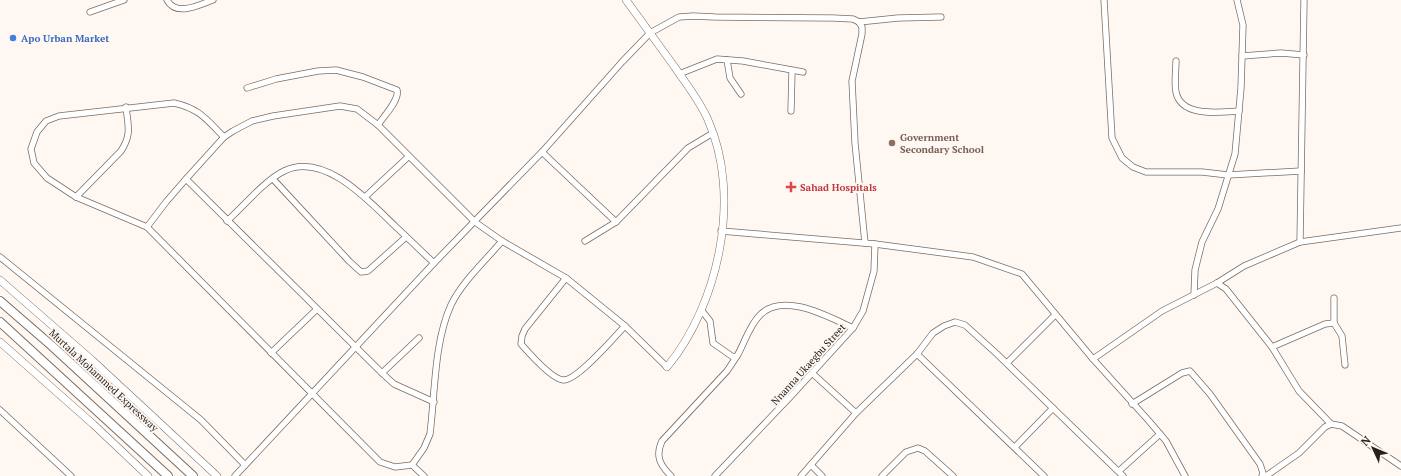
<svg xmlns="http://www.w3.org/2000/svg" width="1401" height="476" viewBox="0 0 1401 476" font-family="'PT Serif',serif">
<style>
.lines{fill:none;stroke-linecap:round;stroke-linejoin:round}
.minor-casing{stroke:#796d64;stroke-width:7}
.major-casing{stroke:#796d64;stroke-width:8}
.highway-casing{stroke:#796d64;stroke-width:10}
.minor{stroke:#fff;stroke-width:5.5}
.major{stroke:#fff;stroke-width:7}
.highway{stroke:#fff;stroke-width:8}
.shop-dot{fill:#3f7fe0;stroke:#fff7f1;stroke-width:1.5}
.education-dot{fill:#8d6e63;stroke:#fff7f1;stroke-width:1.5}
.health-dot{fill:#e0444e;stroke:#fff7f1;stroke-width:1.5}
.labels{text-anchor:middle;stroke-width:4;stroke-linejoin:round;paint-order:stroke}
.shop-label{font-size:10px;font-weight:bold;fill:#366cbe;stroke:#fff7f1;text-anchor:start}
.education-label{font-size:10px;font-weight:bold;fill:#785e54;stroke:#fff7f1;text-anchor:start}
.health-label{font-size:10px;font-weight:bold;fill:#be3a42;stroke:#fff7f1;text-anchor:start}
.street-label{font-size:10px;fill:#26211d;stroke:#fff7f1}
</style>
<rect width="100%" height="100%" fill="#fff7f1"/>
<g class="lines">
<g class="minor-casing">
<g id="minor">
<path d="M 167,0 C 176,17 199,5 213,0"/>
<path d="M 1104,0 L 1112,138 L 1122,158 L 1133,167 L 1146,172 L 1202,172 L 1228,175 L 1301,171"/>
<path d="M 90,12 L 124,0"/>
<path d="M 859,22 L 898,18 L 941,17"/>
<path d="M 1242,56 L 1281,53 L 1304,55"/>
<path d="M 727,60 L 730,78 L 741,94"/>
<path d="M 1176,61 C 1176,71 1174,82 1176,92 C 1181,118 1221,112 1239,111"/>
<path d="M 679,74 L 717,59 L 743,61 L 803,72"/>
<path d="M 247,88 L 276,79 L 318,71 L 336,70 L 363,77 L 397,90 C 400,100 383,117 378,125"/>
<path d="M 791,111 L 792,71"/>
<path d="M 224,137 C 206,119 200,109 174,103 L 59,116 L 46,121 L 37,132 L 31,149 L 34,163 L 47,178 L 76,197 L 147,227 L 380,462 L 395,467 L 412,465 L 424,448 L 430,434 C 435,394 434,342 451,305 C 462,282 485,261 502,241"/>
<path d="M 542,152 L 616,222"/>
<path d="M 186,179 L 382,373 L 394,384 L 434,402"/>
<path d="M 273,179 L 349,261 L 361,272 L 368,271 L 406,237"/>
<path d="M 76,197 L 121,151 C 132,134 128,126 126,107"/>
<path d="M 365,197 L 408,157"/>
<path d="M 227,221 C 244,206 264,181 284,171 C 324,151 369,201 395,226 C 408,238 421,251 434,263"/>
<path d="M 147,227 L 166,202 L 186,179 L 224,137 L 233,131 L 252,121 L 273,116 L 340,106 L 357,109 L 378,125 L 475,222 L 502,241 L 566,278 L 625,326 L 667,367"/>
<path d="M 721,231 L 875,244 L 973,257 L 1022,274 L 1093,359 L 1149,421 L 1166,441 L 1185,476"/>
<path d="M 585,241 L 616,222 L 688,148 L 713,133"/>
<path d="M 1300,242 L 1304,0"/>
<path d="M 0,257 L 201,420 L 245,465"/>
<path d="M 566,278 L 525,329 L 522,336 L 521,344 C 528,352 552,379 563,380 C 577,381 614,337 625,326"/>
<path d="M 1217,283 L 1226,289 L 1272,347 L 1299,391 L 1331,424"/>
<path d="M 1194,295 L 1195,270 L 1202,242 L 1218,209 L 1235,154 L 1241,88 L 1243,25 L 1237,0"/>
<path d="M 702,311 L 710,321 L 713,343 L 733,357 L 737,356 C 745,342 749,326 760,315 C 783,291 829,317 853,328"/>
<path d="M 1334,323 L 1334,298"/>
<path d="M 1272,347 L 1325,324 L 1334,323 L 1342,336 L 1345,365"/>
<path d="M 271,353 L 316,310"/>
<path d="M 917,354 L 1044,476"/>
<path d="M 1093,359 L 1162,311 L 1217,283 L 1244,266 L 1300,242 L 1401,228"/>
<path d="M 1007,363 L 1055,315"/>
<path d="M 382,373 L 419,338"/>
<path d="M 812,373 L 856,413"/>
<path d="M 1132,404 L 1182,373 L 1190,371 L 1210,394 L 1260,464 L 1263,473 L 1262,476"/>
<path d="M 0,410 L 71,476"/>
<path d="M 1015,447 L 1053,408"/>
<path d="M 412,465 L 424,476"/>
<path d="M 811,465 L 822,476"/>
<path d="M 1119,471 L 1160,434"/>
<path d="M 235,476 L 434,263 L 542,152 L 622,62 L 650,33 L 679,17 L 693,16 L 715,17 L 833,18 L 853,19 L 859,22 L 862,27 L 862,34 L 852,81 L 855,143 L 865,243"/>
<path d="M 671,476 C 660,465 655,456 662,441 L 727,371 L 737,356"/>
<path d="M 715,476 L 791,396 L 853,328 L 863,311 L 874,271 L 875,244"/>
<path d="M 801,476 L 856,413 L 917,354 L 933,333 L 944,326 L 955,322 L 965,325 L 997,354 L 1123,476"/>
<path d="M 882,476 L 906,452 L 918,448 L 925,451 L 953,476"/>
<path d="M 1266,476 L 1299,453 L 1325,427 L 1331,424 L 1342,426 L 1401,466"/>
</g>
</g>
<g class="major-casing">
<g id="major">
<path d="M 626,0 C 642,22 658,44 674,66 C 686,84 700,101 708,120 C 742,196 719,304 667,367"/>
<path d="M 0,280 L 93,361 L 217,476"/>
<path d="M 0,342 L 93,424 L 148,476"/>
</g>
</g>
<g class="highway-casing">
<g id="highway">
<path d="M 0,301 L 52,346 L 193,476"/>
<path d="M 0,322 L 168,476"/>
</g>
</g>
<use href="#minor" class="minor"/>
<use href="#major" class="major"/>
<use href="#highway" class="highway"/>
</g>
<circle class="shop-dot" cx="13" cy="38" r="4"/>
<circle class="education-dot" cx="892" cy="143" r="4"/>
<path class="health-dot" d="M789 181h4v4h4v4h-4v4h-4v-4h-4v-4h4z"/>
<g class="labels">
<g class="shop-label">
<text x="21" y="42">Apo Urban Market</text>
</g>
<g class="education-label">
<text x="900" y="141">Government<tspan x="900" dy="12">Secondary School</tspan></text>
</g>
<g class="health-label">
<text x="800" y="191">Sahad Hospitals</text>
</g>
<g class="street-label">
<text transform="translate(808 364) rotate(-48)" y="4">Nnanna Ukaegbu Street</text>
<text transform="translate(104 380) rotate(43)" y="4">Murtala Mohammed Expressway</text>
</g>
</g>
<g transform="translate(1373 448) rotate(314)" stroke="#fff7f1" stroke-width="3" paint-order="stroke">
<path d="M0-3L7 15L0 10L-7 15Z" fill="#26211d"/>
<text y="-6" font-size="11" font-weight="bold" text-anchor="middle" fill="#26211d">N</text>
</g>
</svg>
